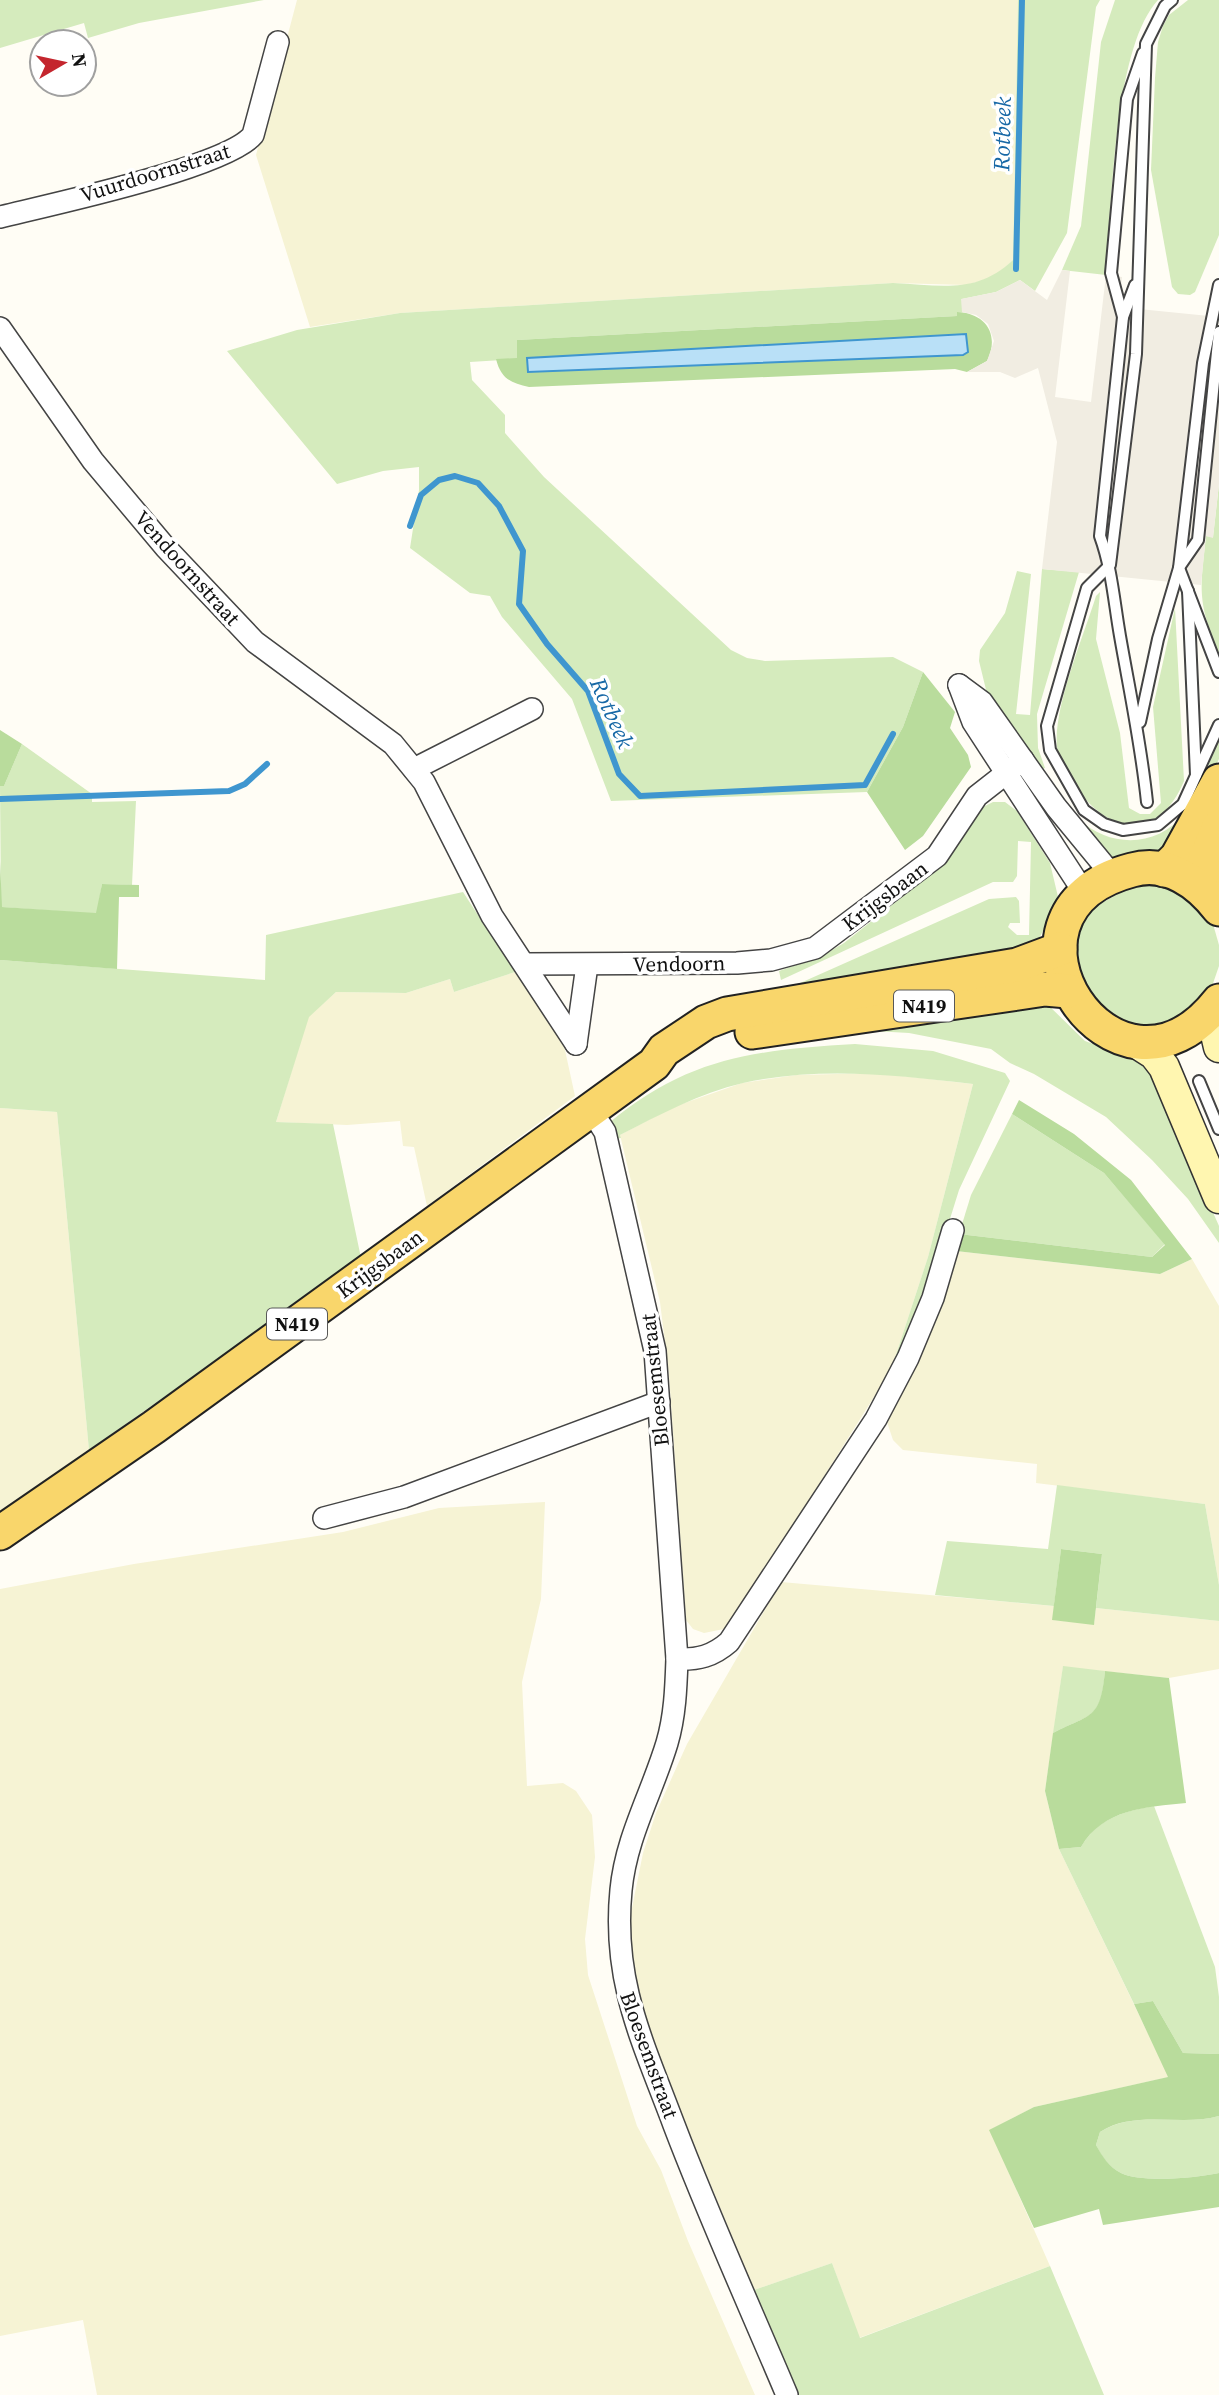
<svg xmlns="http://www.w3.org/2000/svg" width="1219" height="2395" viewBox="0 0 1219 2395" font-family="'Source Serif 4',serif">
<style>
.farmland{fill:#f6f3d4}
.green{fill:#d5ebbd}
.forest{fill:#b9dc9c;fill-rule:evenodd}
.plaza{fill:#f1ede2}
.water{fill:#b9e0f7;stroke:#3f96cf;stroke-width:2}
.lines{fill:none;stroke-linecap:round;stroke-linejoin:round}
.stream{stroke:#3f96cf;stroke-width:6}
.service-casing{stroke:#444;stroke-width:14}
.minor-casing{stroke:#444;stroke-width:24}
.secondary-casing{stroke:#333;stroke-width:33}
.primary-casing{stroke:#222;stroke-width:37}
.service{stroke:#fff;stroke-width:10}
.minor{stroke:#fff;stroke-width:21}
.secondary{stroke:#fff6b0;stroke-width:30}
.primary{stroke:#f9d66b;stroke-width:33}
.labels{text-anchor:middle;stroke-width:7;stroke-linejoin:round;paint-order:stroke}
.shield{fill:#fff;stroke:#585858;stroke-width:2}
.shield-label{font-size:19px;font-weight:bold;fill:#111}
.street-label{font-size:21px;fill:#111;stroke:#fff}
.water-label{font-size:23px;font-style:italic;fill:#1768a6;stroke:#fff}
</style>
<rect width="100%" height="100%" fill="#fffdf5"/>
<g class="farmland">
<path d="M 297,0 L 1018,0 L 1013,260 L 995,277 L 966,285 L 893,283 L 400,313 L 310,327 L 256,155 Z"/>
<path d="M 515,972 L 563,1041 L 575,1096 L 427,1206 L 414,1147 L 403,1146 L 400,1121 L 347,1125 L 276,1122 L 308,1017 L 336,992 L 406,993 L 450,979 L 454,992 Z"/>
<path d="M 877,1073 L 973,1084 L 928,1257 L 891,1370 L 738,1613 L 724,1629 L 704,1633 L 693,1629 L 686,1620 L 669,1375 L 660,1302 L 620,1135 L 673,1107 L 742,1083 L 796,1075 Z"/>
<path d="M 0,1108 L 57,1112 L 89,1450 L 0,1515 Z"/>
<path d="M 956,1251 L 1160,1274 L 1192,1259 L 1219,1306 L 1219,1585 L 1205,1504 L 1036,1483 L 1037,1464 L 903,1450 L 893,1440 L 887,1422 L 925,1341 Z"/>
<path d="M 545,1502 L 541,1599 L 522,1682 L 527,1786 L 563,1783 L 576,1791 L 592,1815 L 595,1857 L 585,1939 L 588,1975 L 637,2126 L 661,2170 L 688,2241 L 755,2395 L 97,2395 L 83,2320 L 0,2336 L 0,1589 L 134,1564 L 343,1532 L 439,1508 Z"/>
<path d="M 781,1582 L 1054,1606 L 1053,1620 L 1094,1624 L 1096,1608 L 1219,1621 L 1219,1669 L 1169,1678 L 1063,1667 L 1045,1791 L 1059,1849 L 1169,2077 L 1034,2107 L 990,2130 L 1050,2266 L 859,2338 L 832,2263 L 754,2290 L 643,2021 L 629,1968 L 631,1913 L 643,1853 L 656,1813 L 687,1744 Z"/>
</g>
<g class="green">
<path d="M 0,0 L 264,0 L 139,23 L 88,38 L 84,23 L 0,48 Z"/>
<path d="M 1018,0 L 1100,0 L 1096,7 L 1067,233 L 1035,291 L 1020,280 L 996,292 L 962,299 L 962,312 L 957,312 L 957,316 L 517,340 L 518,359 L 470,362 L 472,380 L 505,415 L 505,433 L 544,477 L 731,650 L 747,658 L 765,661 L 893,657 L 923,672 L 903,727 L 867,792 L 611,801 L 572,699 L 502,617 L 490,596 L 470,593 L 410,548 L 419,490 L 419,467 L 383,471 L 337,484 L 227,351 L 297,330 L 400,313 L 893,283 C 940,285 976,295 1013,260 Z"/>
<path d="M 1115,0 L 1158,0 C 1113,49 1112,207 1106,275 L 1062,270 L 1081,226 L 1101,42 Z"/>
<path d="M 1188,0 L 1219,0 L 1219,235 L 1195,292 L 1190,295 L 1178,294 L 1172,287 L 1151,170 L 1155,78 L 1158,42 L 1163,26 L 1169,15 Z"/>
<path d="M 1219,484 L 1219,654 C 1197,601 1200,591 1206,536 L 1213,537 Z"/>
<path d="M 1042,569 L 1079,572 L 1037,714 L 1038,748 L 1045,768 L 1038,770 L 989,702 L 979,661 L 980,650 L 1005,613 L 1017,571 L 1031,574 L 1016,714 L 1030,715 Z"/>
<path d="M 1100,592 L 1096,639 L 1120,733 L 1129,808 L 1140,814 L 1150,814 L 1161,803 L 1153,707 L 1175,608 L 1184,781 C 1155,851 1095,829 1068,772 C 1064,764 1058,755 1057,747 C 1053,708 1084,635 1096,596 Z"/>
<path d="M 1219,741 L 1219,759 L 1184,831 L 1161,855 L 1118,860 L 1105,856 L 1075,823 L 1079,819 C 1109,848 1157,848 1184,814 C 1200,794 1207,764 1219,741 Z"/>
<path d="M 22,744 L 92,794 L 92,802 L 136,801 L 132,885 L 102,884 L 97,914 L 1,907 L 0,786 L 4,786 Z"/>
<path d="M 993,802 L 1005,802 L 1017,811 L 1050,863 L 1059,901 L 1036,944 L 1005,957 L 780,992 L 989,899 L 1016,897 L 1019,901 L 1020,923 L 1010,923 L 1008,927 L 1017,935 L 1029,935 L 1031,842 L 1018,841 L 1017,876 L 1013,882 L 993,882 L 781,980 L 779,971 L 822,956 L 844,943 L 946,862 L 977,810 Z"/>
<path d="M 1140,881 L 1180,889 L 1213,924 L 1219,945 L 1219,966 L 1210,992 L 1187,1016 L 1137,1028 L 1092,1004 L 1073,950 L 1086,912 Z"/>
<path d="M 463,892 L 515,972 L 454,992 L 450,979 L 406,993 L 336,992 L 309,1017 L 276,1122 L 333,1124 L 361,1258 L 89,1450 L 57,1112 L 0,1108 L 0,960 L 265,980 L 266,935 Z"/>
<path d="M 1043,1000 L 1085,1041 L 1134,1059 L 1149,1068 L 1219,1226 L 1219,1243 L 1188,1199 L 1152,1160 L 1106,1117 L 1034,1074 L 1010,1063 L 991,1049 L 909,1033 L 856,1030 Z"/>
<path d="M 855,1044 L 933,1051 L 1005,1073 L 1010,1081 L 959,1190 L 921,1312 L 891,1370 L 928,1257 L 973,1084 C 897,1075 819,1066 743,1083 C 700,1093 659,1115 620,1135 L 621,1138 L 614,1139 L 609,1123 C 688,1057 756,1050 855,1044 Z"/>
<path d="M 1012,1114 L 1104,1173 L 1165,1244 L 1152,1257 L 959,1234 L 971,1195 Z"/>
<path d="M 1057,1485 L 1205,1504 L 1219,1585 L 1219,1621 L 1096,1608 L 1102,1554 L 1061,1549 L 1054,1606 L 935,1595 L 947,1541 L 1048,1549 Z"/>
<path d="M 1063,1666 L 1105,1671 C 1101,1720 1092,1713 1053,1733 Z"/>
<path d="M 1154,1806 L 1215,1967 L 1219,1997 L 1219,2054 L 1183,2053 L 1153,2001 L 1134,2004 L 1059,1849 L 1081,1847 C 1097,1819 1124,1811 1154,1806 Z"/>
<path d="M 1219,2116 L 1219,2173 C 1197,2178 1141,2183 1121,2173 C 1109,2167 1101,2156 1096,2145 L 1100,2132 C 1136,2109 1180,2127 1219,2116 Z"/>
<path d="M 832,2263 L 860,2338 L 1050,2266 L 1104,2395 L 795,2395 L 754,2290 Z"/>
</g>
<g class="forest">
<path d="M 957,312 C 986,313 1000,335 987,361 L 967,372 L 955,369 L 529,387 C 511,383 501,379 496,359 L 517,358 L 517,340 L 957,316 ZM 966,334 L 967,352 L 963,355 L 528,372 L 527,358 Z"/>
<path d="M 923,672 L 955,712 L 950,728 L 968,755 L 971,767 L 923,836 L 905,850 L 867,792 L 903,727 Z"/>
<path d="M 0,730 L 22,744 L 4,786 L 0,786 Z"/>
<path d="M 0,861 L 2,907 L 96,913 L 102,884 L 139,885 L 139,897 L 119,897 L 117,969 L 0,960 Z"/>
<path d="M 1019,1100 L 1074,1134 L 1131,1180 L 1192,1259 L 1160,1274 L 956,1251 L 959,1234 L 1152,1257 L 1165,1245 L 1104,1173 L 1012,1114 Z"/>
<path d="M 1061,1549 L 1102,1554 L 1094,1625 L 1052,1620 Z"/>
<path d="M 1105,1671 L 1169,1678 L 1186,1803 C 1146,1807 1103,1809 1081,1847 L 1059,1849 L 1045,1791 L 1053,1733 C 1092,1713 1100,1720 1105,1671 Z"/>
<path d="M 1153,2001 L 1183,2053 L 1219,2054 L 1219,2116 C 1181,2127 1135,2109 1100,2132 L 1096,2145 C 1102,2156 1109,2167 1121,2173 C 1141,2183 1197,2178 1219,2173 L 1219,2207 L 1103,2225 L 1099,2209 L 1034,2228 L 989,2130 L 1034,2107 L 1168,2077 L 1134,2004 Z"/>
</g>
<path class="plaza" d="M 1062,270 L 1070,271 L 1055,397 L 1091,402 L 1106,275 L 1122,277 L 1119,307 L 1219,317 L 1219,484 L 1213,538 L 1206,536 L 1201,585 L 1042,569 L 1057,442 L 1038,368 L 1015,378 L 1000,372 L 967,372 L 987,361 L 994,341 L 988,324 L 976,315 L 962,312 L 961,299 L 996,292 L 1020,280 L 1047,300 Z"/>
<path class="water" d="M 966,334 L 968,352 L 963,355 L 528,372 L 527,358 Z"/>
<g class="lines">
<g class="stream">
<path d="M 1016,269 L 1022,0"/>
<path d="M 410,526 L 421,495 L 439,480 L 455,476 L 478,483 L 499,506 L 523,551 L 519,604 L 547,644 L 588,691 L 619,774 L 640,796 L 865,785 L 893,734"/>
<path d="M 0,799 L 229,791 L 245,784 L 267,764"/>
</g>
<g class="service-casing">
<g id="service">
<path d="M 1172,0 L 1165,6 L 1146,44 L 1136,354 L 1110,565 L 1087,588 L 1047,726 L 1050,750 L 1084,810 L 1104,824 L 1123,830 L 1158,825 L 1183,804 L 1219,725"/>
<path d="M 1135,285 L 1123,317 L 1100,536 C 1112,569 1114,602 1120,636 C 1130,693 1141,744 1147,802"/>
<path d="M 1123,317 L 1111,273 L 1127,99 L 1143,53"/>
<path d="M 1180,566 L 1198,540 L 1219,332"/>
<path d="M 1179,568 L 1219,672"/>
<path d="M 1188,591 L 1196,775"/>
<path d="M 1140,722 L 1158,639 L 1179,568 L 1203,363 L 1219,285"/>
<path d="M 1199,1081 L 1219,1129"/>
</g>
</g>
<g class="minor-casing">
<g id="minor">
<path d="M 0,217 C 49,205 227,167 253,135 L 278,42"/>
<path d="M 0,328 L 93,461 L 166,548 L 255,642 L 393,744 L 424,782 L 492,916 L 576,1044"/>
<path d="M 959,685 L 982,702 L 1056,807 L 1112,875"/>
<path d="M 959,685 L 973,722 L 1085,894"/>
<path d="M 414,769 L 532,709"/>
<path d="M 525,964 L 737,963 L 771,960 L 815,948 L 937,856 L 977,796 L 1023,760"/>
<path d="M 576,1044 L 587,965"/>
<path d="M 591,1110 L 605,1132 L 655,1351 L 677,1659 C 676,1688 675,1716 667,1743 C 652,1793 626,1837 621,1890 C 612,1982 643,2042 674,2125 C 709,2217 749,2305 787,2395"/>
<path d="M 324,1518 L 404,1497 L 659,1402"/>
<path d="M 677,1659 C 698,1660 713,1656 729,1642 L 876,1419 L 908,1358 L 933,1298 L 953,1230"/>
</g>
</g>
<g class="secondary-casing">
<g id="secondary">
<path d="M 1219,1006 L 1215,1030 L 1219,1047"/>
<path d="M 1132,1040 L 1154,1054 L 1164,1067 L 1219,1198"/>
</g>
</g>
<g class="primary-casing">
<g id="primary">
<path d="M 1164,870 L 1177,857 L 1219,781"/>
<path d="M 1205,891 L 1205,860 L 1219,827"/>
<path d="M 1219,909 C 1199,883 1168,860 1132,870 C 971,912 1115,1133 1219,1001"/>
<path d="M 752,1032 L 1045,989 L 1068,991"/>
<path d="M 0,1533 L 154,1427 L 654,1064 L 664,1050 L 706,1022 L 727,1014 L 1017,965 L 1060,949"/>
</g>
</g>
<use href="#service" class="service"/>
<use href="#minor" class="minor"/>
<use href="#secondary" class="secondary"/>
<use href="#primary" class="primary"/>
</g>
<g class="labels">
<g class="shield">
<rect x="894" y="990.5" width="60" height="31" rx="5"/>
<rect x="267" y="1308.5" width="60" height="31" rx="5"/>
</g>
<g class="shield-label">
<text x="924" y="1013">N419</text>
<text x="297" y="1331">N419</text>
</g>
<g class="street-label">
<text transform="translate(155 173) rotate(-17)" y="7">Vuurdoornstraat</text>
<text transform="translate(187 568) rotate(48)" y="7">Vendoornstraat</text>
<text transform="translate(885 896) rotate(-37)" y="7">Krijgsbaan</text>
<text transform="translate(679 964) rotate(-1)" y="7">Vendoorn</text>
<text transform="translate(380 1264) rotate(-36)" y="7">Krijgsbaan</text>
<text transform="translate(655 1380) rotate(-96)" y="7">Bloesemstraat</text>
<text transform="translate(649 2055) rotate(70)" y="7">Bloesemstraat</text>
</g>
<g class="water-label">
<text transform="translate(1002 134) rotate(-89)" y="8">Rotbeek</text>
<text transform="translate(612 713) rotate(66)" y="8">Rotbeek</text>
</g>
</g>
<g transform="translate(63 63) rotate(81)"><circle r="33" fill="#ffffff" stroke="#a0a0a0" stroke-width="2"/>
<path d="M0-5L12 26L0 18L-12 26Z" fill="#c4262e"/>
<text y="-10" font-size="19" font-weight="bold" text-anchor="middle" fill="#111111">N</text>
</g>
</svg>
